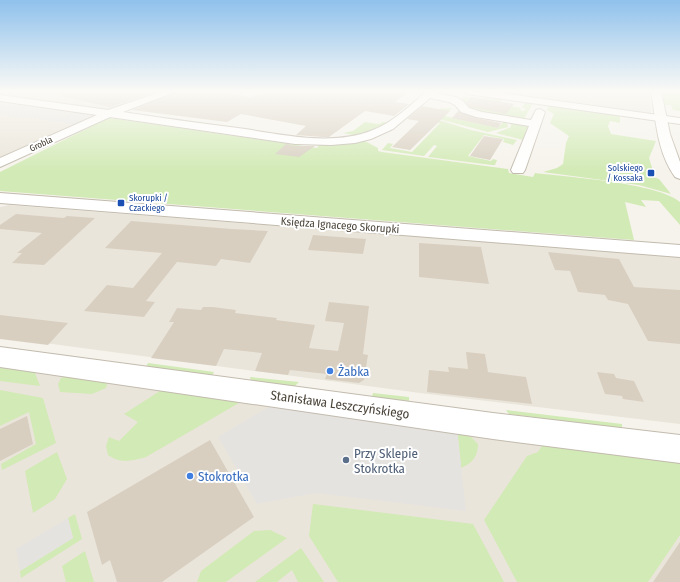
<svg xmlns="http://www.w3.org/2000/svg" width="680" height="582" viewBox="0 0 680 582" font-family="'Fira Sans Condensed',sans-serif">
<style>
.residential{fill:#eae5da}
.green{fill:#d2eab5}
.parking{fill:#e5e3e0}
.building{fill:#d8cfc1}
.lines{fill:none;stroke-linecap:round;stroke-linejoin:round}
.minor-casing{stroke:#c2bbae;stroke-width:2}
.tertiary-casing{stroke:#c2bbae;stroke-width:2}
.minor{fill:#fff;fill-rule:evenodd}
.tertiary{fill:#fff;fill-rule:evenodd}
.transit-dot{fill:#1a4fb4;stroke:#fff;stroke-width:1.5}
.shop-dot{fill:#3f7fe0;stroke:#fff;stroke-width:1.5}
.service-dot{fill:#5c6f8a;stroke:#fff;stroke-width:1.5}
.labels{text-anchor:middle;stroke-width:4;stroke-linejoin:round;paint-order:stroke}
.far-street-label{font-size:9px;fill:#4b4439;stroke:#fff}
.far-transit-label{font-size:9px;fill:#164399;stroke:#fff;text-anchor:end}
.street-label{font-size:11px;fill:#4b4439;stroke:#fff}
.near-shop-label{font-size:13px;fill:#366cbe;stroke:#fff;text-anchor:start}
.near-street-label{font-size:13px;fill:#4b4439;stroke:#fff}
.near-service-label{font-size:13px;fill:#4e5e75;stroke:#fff;text-anchor:start}
</style>
<rect width="100%" height="100%" fill="#f6f3ec"/>
<g class="residential">
<path d="M 0,91 L 166,91 L 108,111 L 0,96 Z"/>
<path d="M 490,91 L 649,91 L 651,113 L 526,96 Z"/>
<path d="M 0,98 L 108,114 L 0,163 Z"/>
<path d="M 9,205 L 680,257 L 680,424 L 420,393 L 0,337 L 0,207 Z"/>
<path d="M 0,357 L 680,449 L 680,582 L 0,582 Z"/>
</g>
<g class="green">
<path d="M 662,91 L 680,91 L 680,111 L 673,110 L 671,105 L 665,105 Z"/>
<path d="M 487,96 L 503,98 L 499,104 L 521,108 L 520,110 L 524,111 L 526,108 L 522,108 L 525,102 L 533,103 L 524,119 L 472,111 L 460,101 L 464,97 L 471,97 L 466,103 L 492,107 L 497,101 L 484,99 Z"/>
<path d="M 549,105 L 620,115 L 620,123 L 610,121 L 608,126 L 611,134 L 656,141 L 649,158 L 653,171 L 649,171 L 653,177 L 659,179 L 671,194 L 639,185 L 543,172 L 557,168 L 563,164 L 566,143 L 569,136 L 550,123 L 554,114 L 547,110 Z"/>
<path d="M 452,108 L 445,116 L 498,128 L 503,122 L 497,121 L 498,119 L 507,122 L 508,127 L 488,132 L 435,118 L 438,109 Z"/>
<path d="M 410,115 L 442,121 L 471,130 L 517,140 L 513,145 L 503,142 L 504,139 L 484,135 L 468,156 L 491,161 L 493,159 L 497,160 L 495,165 L 492,165 L 428,157 L 437,146 L 434,145 L 424,156 L 382,150 L 388,143 L 393,144 L 390,148 L 412,152 L 440,123 L 408,119 Z"/>
<path d="M 111,118 L 317,148 L 319,145 L 363,140 L 378,148 L 378,151 L 382,152 L 508,169 L 509,173 L 533,177 L 535,173 C 567,177 658,183 680,202 L 680,225 L 659,201 L 641,200 L 646,207 L 625,202 L 634,240 L 0,191 L 0,172 L 104,120 Z"/>
<path d="M 508,121 L 529,125 L 523,140 L 496,133 L 511,127 L 511,123 Z"/>
<path d="M 365,122 L 379,124 L 383,122 L 389,123 L 358,136 L 343,133 L 353,131 Z"/>
<path d="M 148,363 L 214,372 L 212,376 L 146,367 Z"/>
<path d="M 0,366 L 29,370 L 35,373 L 40,386 L 0,381 Z"/>
<path d="M 66,376 L 105,380 L 107,384 L 106,388 L 92,394 L 60,392 L 58,384 L 61,378 Z"/>
<path d="M 250,377 L 299,382 L 294,387 L 251,381 Z"/>
<path d="M 163,389 L 244,400 L 146,457 C 131,461 121,464 108,455 L 106,446 L 109,437 L 119,441 L 138,422 L 124,414 Z"/>
<path d="M 0,390 L 43,398 L 56,443 L 2,470 L 1,464 L 36,444 L 29,412 L 0,426 Z"/>
<path d="M 373,393 L 409,397 L 409,401 L 372,397 Z"/>
<path d="M 506,410 L 622,424 L 622,429 L 509,414 Z"/>
<path d="M 457,428 L 465,431 L 478,444 C 478,457 472,463 461,468 Z"/>
<path d="M 545,441 L 680,458 L 680,535 L 648,582 L 517,582 L 484,520 L 527,456 L 538,452 Z"/>
<path d="M 57,452 L 67,479 L 55,499 L 33,513 L 25,471 Z"/>
<path d="M 313,504 L 473,524 L 504,582 L 338,582 L 309,536 Z"/>
<path d="M 75,514 L 82,539 L 21,578 L 20,571 L 73,538 L 68,518 Z"/>
<path d="M 270,530 L 287,538 L 226,582 L 197,582 L 201,571 L 254,531 Z"/>
<path d="M 301,548 L 324,582 L 298,582 L 292,570 L 277,582 L 255,582 Z"/>
<path d="M 85,551 L 94,582 L 66,582 L 62,566 Z"/>
</g>
<g class="parking">
<path d="M 0,103 L 62,112 L 55,115 L 65,117 L 74,113 L 92,116 L 73,124 L 0,113 Z"/>
<path d="M 270,406 L 457,428 L 466,511 L 316,493 L 257,504 L 218,437 Z"/>
<path d="M 68,518 L 73,538 L 20,571 L 16,549 Z"/>
</g>
<g class="building">
<path d="M 61,91 L 159,91 L 110,107 L 60,96 Z"/>
<path d="M 178,91 L 215,91 L 251,97 L 265,91 L 410,91 L 395,102 L 409,104 L 394,116 L 365,111 L 329,137 L 323,137 L 296,135 L 306,126 L 241,114 L 227,122 L 132,110 Z"/>
<path d="M 471,97 L 514,104 L 506,114 L 470,107 L 466,103 Z"/>
<path d="M 422,106 L 450,111 L 410,150 L 392,147 L 419,121 L 407,119 Z"/>
<path d="M 458,111 L 476,118 L 501,123 L 498,128 L 452,118 Z"/>
<path d="M 484,136 L 503,139 L 490,160 L 470,156 Z"/>
<path d="M 286,144 L 295,146 L 315,146 L 299,157 L 275,154 Z"/>
<path d="M 16,214 L 64,218 L 67,216 L 95,218 L 44,265 L 12,263 L 22,253 L 17,253 L 42,233 L 0,229 L 0,225 Z"/>
<path d="M 131,221 L 232,229 L 268,231 L 250,263 L 221,259 L 216,266 L 177,262 L 146,301 L 155,302 L 144,317 L 84,311 L 107,285 L 133,288 L 162,253 L 105,248 Z"/>
<path d="M 313,235 L 366,239 L 363,254 L 308,250 Z"/>
<path d="M 419,243 L 481,247 L 489,284 L 419,277 Z"/>
<path d="M 548,252 L 619,259 L 634,287 L 680,290 L 680,344 L 648,341 L 628,304 L 608,300 L 605,295 L 578,292 L 570,271 L 555,270 Z"/>
<path d="M 329,302 L 369,306 L 363,354 L 368,355 L 364,380 L 359,383 L 325,379 L 327,374 L 290,370 L 288,375 L 255,371 L 262,353 L 224,349 L 216,366 L 151,358 L 174,322 L 169,322 L 177,308 L 201,310 L 203,307 L 213,307 L 236,310 L 235,313 L 277,318 L 276,320 L 315,325 L 309,348 L 338,351 L 344,323 L 325,321 Z"/>
<path d="M 0,315 L 68,323 L 48,345 L 0,339 Z"/>
<path d="M 466,352 L 485,354 L 488,372 L 526,377 L 532,404 L 427,392 L 429,370 L 449,372 L 448,367 L 468,369 Z"/>
<path d="M 597,372 L 614,374 L 616,378 L 634,381 L 644,402 L 623,399 L 622,396 L 605,394 Z"/>
<path d="M 27,416 L 33,444 L 0,461 L 0,429 Z"/>
<path d="M 210,440 L 254,517 L 162,582 L 117,582 L 110,560 L 102,565 L 87,512 Z"/>
<path d="M 680,542 L 680,582 L 653,582 Z"/>
</g>
<g class="lines">
<g class="minor-casing">
<g id="minor">
<path d="M 163,91 L 177,91 L 123,112 C 161,118 199,123 238,128 C 281,134 331,147 373,130 C 394,122 410,105 427,91 L 437,91 L 435,93 L 456,97 L 463,101 L 469,108 L 482,112 L 531,120 L 536,110 L 540,109 L 545,112 L 525,170 L 523,173 L 513,173 L 511,170 L 529,126 L 476,117 L 461,112 L 455,105 L 449,102 L 430,98 L 393,129 L 371,139 L 355,143 L 331,145 L 295,144 L 110,117 L 0,167 L 0,158 L 97,115 L 0,101 L 0,95 L 108,110 Z"/>
<path d="M 462,91 L 486,91 L 680,118 L 680,124 L 467,94 Z"/>
<path d="M 0,347 L 493,413 L 680,435 L 680,463 L 493,439 L 0,367 Z"/>
</g>
</g>
<g class="tertiary-casing">
<g id="tertiary">
<path d="M 651,91 L 661,91 L 670,134 L 680,162 L 680,179 L 675,177 C 657,152 656,121 651,91 Z"/>
<path d="M 0,193 L 680,245 L 680,257 L 0,203 Z"/>
</g>
</g>
<use href="#minor" class="minor"/>
<use href="#tertiary" class="tertiary"/>
</g>
<linearGradient id="sky" x2="0" y2="1"><stop stop-color="#8fc1ec"/><stop offset="0.53" stop-color="#fbfaf6"/><stop offset="1" stop-color="#fbfaf6" stop-opacity="0"/></linearGradient>
<rect width="680" height="172" fill="url(#sky)"/>
<g class="transit-dot">
<rect x="647" y="169" width="8" height="8" rx="2"/>
<rect x="117" y="199" width="8" height="8" rx="2"/>
</g>
<g class="shop-dot">
<circle cx="330" cy="371" r="4"/>
<circle cx="190" cy="476" r="4"/>
</g>
<circle class="service-dot" cx="346" cy="460" r="4"/>
<g class="labels">
<g class="far-street-label">
<text transform="translate(41 144) rotate(-25)" y="3">Grobla</text>
</g>
<g class="far-transit-label">
<text x="643" y="171">Solskiego<tspan x="643" dy="10">/ Kossaka</tspan></text>
<text x="129" y="201" text-anchor="start">Skorupki /<tspan x="129" dy="10">Czackiego</tspan></text>
</g>
<g class="street-label">
<text transform="translate(340 225) rotate(4)" y="4">Księdza Ignacego Skorupki</text>
</g>
<g class="near-shop-label">
<text x="338" y="376">Żabka</text>
<text x="198" y="481">Stokrotka</text>
</g>
<g class="near-street-label">
<text transform="translate(340 404) rotate(8)" y="5">Stanisława Leszczyńskiego</text>
</g>
<g class="near-service-label">
<text x="354" y="458">Przy Sklepie<tspan x="354" dy="15">Stokrotka</tspan></text>
</g>
</g>
</svg>
